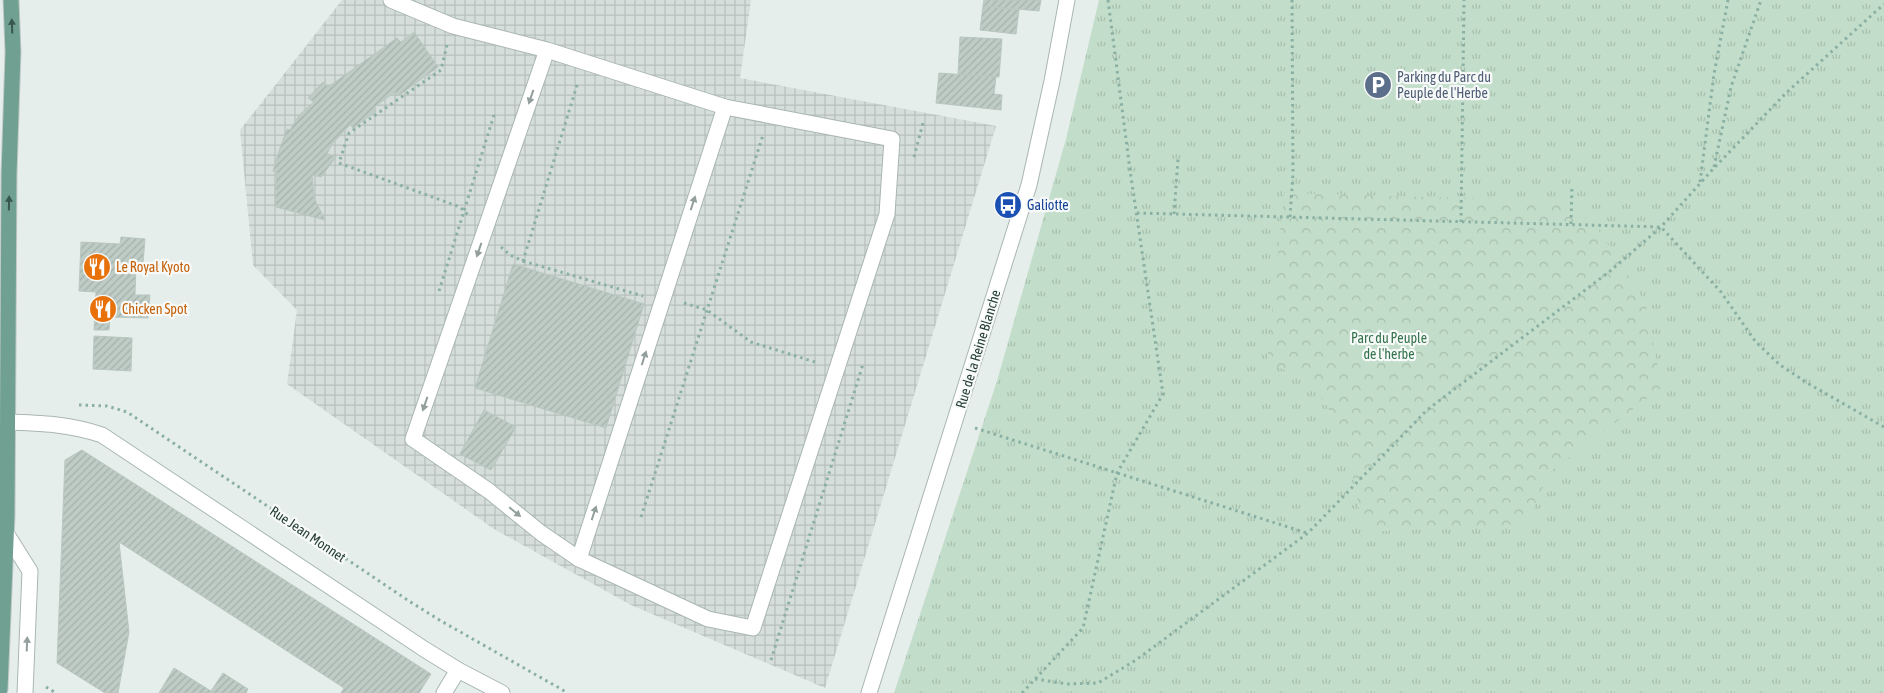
<svg xmlns="http://www.w3.org/2000/svg" width="1884" height="693" viewBox="0 0 1884 693" font-family="'Asap Condensed',sans-serif">
<style>
.industrial{fill:url(#industrial-grid)}
.grass{fill:url(#grass-tufts)}
.forest{fill:url(#forest-crowns)}
.building{fill:url(#building-hatch);stroke:#b9c7c1}
.lines{fill:none;stroke-linecap:round;stroke-linejoin:round}
.minor-casing{stroke:#a9b6b2;stroke-width:17}
.major-casing{stroke:#c2c9c7;stroke-width:17}
.path{stroke:#8aafa3;stroke-width:3;stroke-dasharray:2.5 4;stroke-linecap:butt}
.minor{stroke:#fff;stroke-width:15}
.major{stroke:#6fa092;stroke-width:15}
.oneway{fill:#38574e}
.oneway2{fill:#929f9c}
.labels{text-anchor:middle;stroke-width:4.5;stroke-linejoin:round;paint-order:stroke}
.service-label{font-size:14px;fill:#4e5e75;stroke:#f7faf9;text-anchor:start}
.transit-label{font-size:14px;fill:#164399;stroke:#f7faf9;text-anchor:start}
.food-label{font-size:14px;fill:#c56008;stroke:#f7faf9;text-anchor:start}
.park-label{font-size:14px;fill:#34734b;stroke:#f7faf9}
.street-label{font-size:14px;fill:#263f38;stroke:#f7faf9}
</style>
<defs>
<pattern id="industrial-grid" width="8" height="8" patternUnits="userSpaceOnUse" patternTransform="scale(1.25)"><rect width="8" height="8" fill="#d5deda"/><path d="M0 4h8M4 0v8" fill="none" stroke="#b7c0bc"/></pattern>
<pattern id="grass-tufts" width="24" height="20" patternUnits="userSpaceOnUse" patternTransform="scale(1.25)"><rect width="24" height="20" fill="#c2ddc9"/><path d="M3 7l-1-3M5 7V3M7 7l1-3M15 17l-1-3M17 17v-4M19 17l1-3" fill="none" stroke="#a7bfad"/></pattern>
<pattern id="forest-crowns" width="20" height="18" patternUnits="userSpaceOnUse" patternTransform="scale(1.25)"><rect width="20" height="18" fill="#c2ddc9"/><path d="M2 6a3 3 0 1 1 6 0M12 15a3 3 0 1 1 6 0" fill="none" stroke="#a7bfad"/></pattern>
<pattern id="building-hatch" width="6" height="6" patternUnits="userSpaceOnUse" patternTransform="scale(1.25)"><rect width="6" height="6" fill="#bfccc6"/><path d="M-1 1l2-2M0 6l6-6M5 7l2-2" fill="none" stroke="#a4b0ab"/></pattern>
</defs>
<rect width="100%" height="100%" fill="#e6eeeb"/>
<path class="industrial" d="M 342,0 L 751,0 L 740,78 L 996,126 L 825,688 L 631,605 L 494,529 L 287,384 L 297,310 L 253,265 L 240,130 Z"/>
<path class="grass" d="M 1099,0 L 1884,0 L 1884,693 L 894,693 L 997,381 L 1066,139 Z"/>
<path class="forest" d="M 1284,193 L 1567,201 L 1601,233 L 1645,302 L 1662,387 L 1549,473 L 1527,524 L 1364,532 L 1343,429 L 1308,379 L 1267,363 Z"/>
<g class="building">
<path d="M 984,0 L 1041,0 L 1039,11 L 983,6 Z"/>
<path d="M 983,6 L 1019,10 L 1016,34 L 980,30 Z"/>
<path d="M 414,32 L 438,67 L 398,96 L 395,92 L 373,108 L 376,111 L 353,128 L 350,125 L 332,144 L 327,154 L 336,157 L 321,177 L 312,175 L 314,198 L 325,220 L 276,207 L 275,192 L 277,172 L 273,171 L 279,151 L 287,129 L 290,130 L 299,115 L 314,102 L 308,98 L 323,82 L 328,87 L 397,38 L 401,42 Z"/>
<path d="M 960,37 L 1002,39 L 999,77 L 958,74 Z"/>
<path d="M 939,73 L 996,77 L 994,94 L 1002,95 L 1001,110 L 936,103 Z"/>
<path d="M 121,237 L 145,239 L 143,264 L 136,263 L 135,295 L 150,295 L 148,318 L 110,317 L 109,330 L 94,330 L 96,292 L 79,291 L 81,242 L 120,244 Z"/>
<path d="M 513,264 L 644,304 L 606,428 L 475,388 Z"/>
<path d="M 94,336 L 132,338 L 131,371 L 93,369 Z"/>
<path d="M 484,410 L 516,427 L 491,470 L 460,454 Z"/>
<path d="M 82,450 L 431,674 L 419,693 L 341,693 L 344,688 L 119,542 L 129,632 L 118,693 L 105,693 L 57,663 L 65,460 Z"/>
<path d="M 174,668 L 211,691 L 223,673 L 248,689 L 246,693 L 159,693 Z"/>
</g>
<g class="lines">
<g class="minor-casing">
<g id="minor">
<path d="M 391,0 L 453,26 L 547,50 L 725,107 L 892,139 L 887,214 L 753,628 L 708,619 L 579,559 L 541,533 L 489,491 L 413,439 L 547,50"/>
<path d="M 7,422 C 40,423 70,424 102,435 L 424,649 L 458,670 L 502,693"/>
<path d="M 6,533 L 30,571 L 25,693"/>
<path d="M 579,559 L 725,107"/>
<path d="M 444,693 L 458,670"/>
<path d="M 869,693 L 1029,185 L 1052,81 L 1067,0"/>
</g>
</g>
<g class="major-casing">
<path id="major" d="M 0,689 L 7,516 L 9,174 L 13,52 L 11,0"/>
</g>
<g class="path">
<path d="M 447,45 L 441,70 L 349,133 L 339,163 L 460,207 L 468,215"/>
<path d="M 914,157 L 923,123"/>
<path d="M 1714,167 L 1731,87 L 1761,0"/>
<path d="M 1700,182 L 1714,74 L 1728,0"/>
<path d="M 1137,213 L 1661,227 L 1721,292 L 1755,341 L 1780,365 L 1809,384 L 1884,427"/>
<path d="M 1174,214 L 1178,159"/>
<path d="M 1290,217 L 1293,174 L 1292,0"/>
<path d="M 1461,222 L 1464,0"/>
<path d="M 1571,224 L 1572,185"/>
<path d="M 501,247 L 510,255 L 523,261 L 578,82"/>
<path d="M 523,261 L 643,296"/>
<path d="M 439,291 L 494,115"/>
<path d="M 684,303 L 707,310 L 751,342 L 818,363"/>
<path d="M 79,405 L 107,406 L 127,412 L 409,601 L 441,621 L 568,693"/>
<path d="M 975,428 L 1307,533"/>
<path d="M 641,517 L 763,135"/>
<path d="M 771,660 L 863,364"/>
<path d="M 1035,679 L 1068,684 L 1098,683 L 1136,660 L 1308,533 L 1427,410 L 1609,272 L 1661,227 L 1713,169 L 1786,93 L 1884,4"/>
<path d="M 46,687 L 56,693"/>
<path d="M 1022,693 L 1083,628 L 1117,473 L 1163,394 L 1130,170 L 1108,0"/>
</g>
<use href="#minor" class="minor"/>
<use href="#major" class="major"/>
</g>
<defs><path id="oneway-solid" d="M-6-.8H1V-3.2L6.5 0L1 3.2V.8H-6Z" transform="scale(1.25)"/></defs>
<g class="oneway">
<use href="#oneway-solid" transform="translate(12 26) rotate(-92)"/>
<use href="#oneway-solid" transform="translate(9 203) rotate(-89)"/>
</g>
<g class="oneway2">
<use href="#oneway-solid" transform="translate(531 97) rotate(109)"/>
<use href="#oneway-solid" transform="translate(693 203) rotate(-72)"/>
<use href="#oneway-solid" transform="translate(479 250) rotate(109)"/>
<use href="#oneway-solid" transform="translate(644 358) rotate(-72)"/>
<use href="#oneway-solid" transform="translate(425 404) rotate(109)"/>
<use href="#oneway-solid" transform="translate(515 512) rotate(39)"/>
<use href="#oneway-solid" transform="translate(594 513) rotate(-72)"/>
<use href="#oneway-solid" transform="translate(27 644) rotate(-88)"/>
</g>
<defs>
<g id="parking-disc" transform="scale(1.4375)"><circle r="9.5" fill="#5c6f8a" stroke="#f7faf9"/><path d="M-3.5-5.5H1a3.5 3.5 0 0 1 0 7H-1V5.5H-3.5ZM-1-3.4V-.6H.8a1.4 1.4 0 0 0 0-2.8Z" fill="#fff"/></g>
<g id="bus-disc" transform="scale(1.4375)"><circle r="9.5" fill="#1a4fb4" stroke="#f7faf9"/><path d="M-5-6H5V4H4V6H2V4H-2V6H-4V4H-5ZM-3.5-4V0h7V-4ZM-3.5 1.2v1.5H-2V1.2ZM2 1.2v1.5H3.5V1.2Z" fill="#fff"/></g>
<g id="restaurant-disc" transform="scale(1.4375)"><circle r="9.5" fill="#e8710a" stroke="#f7faf9"/><path d="M-5-6h1v4h1v-4h1v4h1v-4h1v5L-1.5 .5V6h-2V.5L-5-1ZM5-6V6H3V1.5H1.5Q1.5-4 5-6Z" fill="#fff"/></g>
</defs>
<g fill-rule="evenodd">
<use href="#parking-disc" x="1378" y="85"/>
<use href="#bus-disc" x="1008" y="205"/>
<use href="#restaurant-disc" x="97" y="267"/>
<use href="#restaurant-disc" x="103" y="309"/>
</g>
<g class="labels">
<g class="service-label">
<text x="1397" y="82">Parking du Parc du<tspan x="1397" dy="16">Peuple de l'Herbe</tspan></text>
</g>
<g class="transit-label">
<text x="1027" y="210">Galiotte</text>
</g>
<g class="food-label">
<text x="116" y="272">Le Royal Kyoto</text>
<text x="122" y="314">Chicken Spot</text>
</g>
<g class="park-label">
<text x="1389" y="343">Parc du Peuple<tspan x="1389" dy="16">de l'herbe</tspan></text>
</g>
<g class="street-label">
<text transform="translate(978 349) rotate(-73)" y="5">Rue de la Reine Blanche</text>
<text transform="translate(308 534) rotate(34)" y="5">Rue Jean Monnet</text>
</g>
</g>
</svg>
